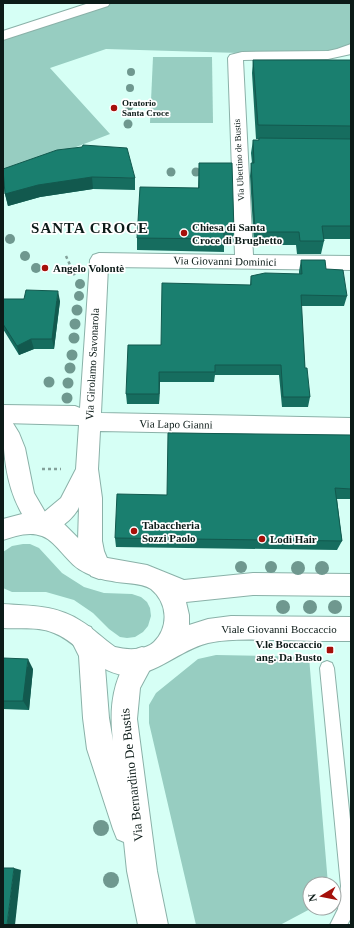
<svg xmlns="http://www.w3.org/2000/svg" width="354" height="928" viewBox="0 0 354 928" font-family="Georgia,serif">
<style>
.green{fill:#97cdc1}
.lines{fill:none;stroke-linecap:round;stroke-linejoin:round}
.lane-casing{stroke:#8ab1a8;stroke-width:2}
.street-casing{stroke:#8ab1a8;stroke-width:2}
.secondary-casing{stroke:#8ab1a8;stroke-width:2}
.path{stroke:#83a19a;stroke-width:2.5;stroke-dasharray:3 3;stroke-linecap:butt}
.lane{fill:#fff;fill-rule:evenodd}
.street{fill:#fff;fill-rule:evenodd}
.secondary{fill:#fff;fill-rule:evenodd}
.tree{fill:#6f988f}
.wall{fill:#166d5f}
.shaded-wall{fill:#12594e}
.building{fill:#1a7f6f;stroke:#12594e}
.poi-dot{fill:#a5100a;stroke:#fff;stroke-width:1.5}
.labels{text-anchor:middle;stroke-width:3.5;stroke-linejoin:round;paint-order:stroke}
.far-poi-label{font-size:9px;font-weight:bold;fill:#0c1b18;stroke:#fff;text-anchor:start}
.far-street-label{font-size:9px;fill:#0c1b18;stroke:#fff}
.poi-label{font-size:11px;font-weight:bold;fill:#0c1b18;stroke:#fff;text-anchor:start}
.street-label{font-size:11px;fill:#0c1b18;stroke:#fff}
.near-street-label{font-size:13px;fill:#0c1b18;stroke:#fff}
.district-label{font-size:15px;font-weight:bold;letter-spacing:1px;fill:#0c1b18;stroke:#fff}
</style>
<rect width="100%" height="100%" fill="#d6fff5"/>
<g class="green">
<path d="M 112,3 L 351,3 L 351,44 L 327,54 L 310,55 L 106,49 L 50,68 L 110,134 L 3,175 L 3,39 Z"/>
<path d="M 153,57 L 212,57 L 213,123 L 150,123 Z"/>
<path d="M 23,544 L 30,544 L 39,548 L 62,573 L 84,587 L 104,593 L 132,594 L 141,597 L 147,602 L 150,608 L 151,616 L 148,626 L 143,632 L 135,637 L 127,638 L 120,637 L 109,629 L 93,613 L 74,600 L 46,592 L 12,592 L 3,588 L 3,552 L 12,546 Z"/>
<path d="M 216,655 L 309,657 L 328,884 L 310,884 L 310,908 L 312,908 L 280,925 L 196,925 L 149,723 L 149,705 L 156,693 L 198,659 Z"/>
</g>
<g class="lines">
<g class="lane-casing">
<path id="lane" d="M 327,661 L 332,663 L 334,668 L 351,829 L 351,918 L 347,925 L 330,925 L 338,909 L 341,886 L 320,668 L 322,663 Z"/>
</g>
<g class="street-casing">
<g id="street">
<path d="M 89,3 L 110,3 L 108,6 L 3,40 L 3,31 Z"/>
<path d="M 351,44 L 351,54 L 328,59 L 243,60 L 253,255 L 351,256 L 351,270 L 108,267 L 101,413 L 351,418 L 351,436 L 100,431 L 98,469 L 102,498 L 102,541 L 104,551 L 111,568 L 107,576 L 99,579 L 91,576 L 80,551 L 78,541 L 79,507 C 74,519 57,531 45,535 L 37,532 L 33,525 L 37,518 L 61,498 L 76,469 L 79,425 L 3,423 L 3,405 L 75,406 L 80,408 L 90,260 L 93,255 L 99,253 L 235,255 L 228,58 L 230,55 L 242,52 L 328,51 L 337,49 Z"/>
<path d="M 82,624 L 91,627 L 104,654 L 109,718 L 113,741 C 110,714 111,691 123,667 C 125,662 129,654 133,651 C 135,649 139,648 142,647 L 151,651 L 155,660 L 140,688 L 137,719 L 157,871 L 168,925 L 138,925 L 127,871 L 124,842 L 117,839 L 113,829 L 87,749 L 83,718 L 79,656 L 69,636 L 73,627 Z"/>
</g>
</g>
<g class="secondary-casing">
<path id="secondary" d="M 3,417 L 11,420 L 19,433 L 25,448 L 34,493 L 48,517 L 64,524 L 89,549 L 102,557 L 147,565 L 184,580 L 253,573 L 351,574 L 351,596 L 253,595 L 186,602 L 189,615 L 189,625 L 208,619 L 231,616 L 351,617 L 351,641 C 328,641 304,641 281,640 C 257,640 232,638 208,643 C 179,650 155,677 124,675 C 94,672 80,643 54,633 C 39,626 19,629 3,628 L 3,604 C 31,606 57,605 81,621 C 93,628 103,639 115,647 C 126,650 145,651 154,642 C 169,627 168,603 151,589 C 141,582 123,584 112,581 C 103,580 94,577 86,573 C 67,565 58,542 42,536 C 29,531 15,536 3,540 L 3,519 L 22,514 C 5,484 3,451 3,417 Z"/>
</g>
<g class="path">
<path d="M 66,256 L 75,276"/>
<path d="M 42,469 L 61,469"/>
</g>
<use href="#lane" class="lane"/>
<use href="#street" class="street"/>
<use href="#secondary" class="secondary"/>
</g>
<g class="tree">
<circle cx="131" cy="72" r="4"/>
<circle cx="130" cy="88" r="4"/>
<circle cx="129" cy="106" r="4.5"/>
<circle cx="128" cy="124" r="4.5"/>
<circle cx="171" cy="172" r="4.5"/>
<circle cx="196" cy="172" r="4.5"/>
<circle cx="10" cy="239" r="5"/>
<circle cx="25" cy="256" r="5"/>
<circle cx="36" cy="268" r="5"/>
<circle cx="80" cy="284" r="5"/>
<circle cx="79" cy="296" r="5"/>
<circle cx="77" cy="310" r="5.5"/>
<circle cx="75" cy="324" r="5.5"/>
<circle cx="74" cy="338" r="5.5"/>
<circle cx="72" cy="355" r="5.5"/>
<circle cx="70" cy="368" r="5.5"/>
<circle cx="49" cy="382" r="5.5"/>
<circle cx="68" cy="383" r="5.5"/>
<circle cx="67" cy="398" r="5.5"/>
<circle cx="241" cy="567" r="6"/>
<circle cx="271" cy="567" r="6"/>
<circle cx="298" cy="568" r="7"/>
<circle cx="322" cy="568" r="7"/>
<circle cx="283" cy="607" r="7"/>
<circle cx="310" cy="607" r="7"/>
<circle cx="335" cy="607" r="7"/>
<circle cx="101" cy="828" r="8"/>
<circle cx="111" cy="880" r="8"/>
</g>
<g class="wall">
<path d="M 253,60 L 351,60 L 351,239 L 324,239 L 324,241 L 321,254 L 297,254 L 296,245 L 254,245 L 250,176 L 251,163 L 252,163 L 251,153 L 253,140 L 258,140 L 259,139 L 256,139 L 252,73 Z"/>
<path d="M 199,163 L 234,232 L 233,245 L 224,245 L 224,252 L 137,250 L 137,238 L 198,188 Z"/>
<path d="M 3,169 L 135,178 L 135,190 L 93,189 L 40,197 L 8,206 L 5,194 Z"/>
<path d="M 301,260 L 326,269 L 347,296 L 344,306 L 301,306 L 305,368 L 310,397 L 308,407 L 282,407 L 279,375 L 215,375 L 214,382 L 160,382 L 159,404 L 127,404 L 126,394 L 161,345 L 250,285 L 251,276 L 299,274 L 299,271 Z"/>
<path d="M 3,299 L 60,301 L 54,349 L 34,349 L 19,355 L 3,329 Z"/>
<path d="M 351,435 L 351,499 L 337,499 L 342,541 L 337,550 L 116,547 L 115,538 L 167,495 Z"/>
<path d="M 3,658 L 33,669 L 29,710 L 3,709 Z"/>
</g>
<g class="shaded-wall">
<path d="M 92,177 L 93,189 L 40,197 L 8,206 L 5,194 L 38,185 Z"/>
<path d="M 58,291 L 60,301 L 54,349 L 52,339 Z"/>
<path d="M 31,339 L 34,349 L 19,355 L 17,346 Z"/>
<path d="M 159,372 L 160,382 L 159,404 Z"/>
<path d="M 28,659 L 33,669 L 29,710 L 23,701 Z"/>
<path d="M 14,868 L 21,870 L 15,925 L 7,925 Z"/>
</g>
<g class="building">
<path d="M 253,60 L 351,60 L 351,126 L 258,125 Z"/>
<path d="M 259,138 L 351,139 L 351,226 L 322,226 L 324,241 L 300,241 L 299,232 L 255,232 L 251,163 L 254,163 L 253,140 L 259,140 Z"/>
<path d="M 83,145 L 127,148 L 135,178 L 92,177 L 38,185 L 5,194 L 3,169 L 57,150 L 82,147 Z"/>
<path d="M 199,163 L 232,163 L 234,232 L 224,232 L 224,239 L 137,238 L 140,187 L 199,188 Z"/>
<path d="M 301,260 L 325,260 L 326,269 L 343,270 L 347,296 L 301,295 L 305,368 L 307,368 L 310,397 L 283,397 L 281,365 L 215,365 L 215,372 L 159,372 L 159,394 L 126,394 L 128,345 L 161,345 L 162,283 L 251,285 L 251,276 L 265,273 L 302,274 Z"/>
<path d="M 26,290 L 58,291 L 52,339 L 31,339 L 17,346 L 3,324 L 3,299 L 24,299 Z"/>
<path d="M 168,433 L 351,435 L 351,489 L 335,488 L 342,541 L 115,538 L 117,494 L 167,495 Z"/>
<path d="M 3,658 L 28,659 L 23,701 L 3,701 Z"/>
<path d="M 3,868 L 14,868 L 7,925 L 3,925 Z"/>
</g>
<g class="poi-dot">
<circle cx="114" cy="108" r="4"/>
<circle cx="184" cy="233" r="4"/>
<circle cx="45" cy="268" r="4"/>
<circle cx="134" cy="531" r="4"/>
<circle cx="262" cy="539" r="4"/>
<rect x="326" y="646" width="8" height="8" rx="2"/>
</g>
<g class="labels">
<g class="far-poi-label">
<text x="122" y="106">Oratorio<tspan x="122" dy="10">Santa Croce</tspan></text>
</g>
<g class="far-street-label">
<text transform="translate(239 160) rotate(-93)" y="3">Via Ubertino de Bustis</text>
</g>
<g class="poi-label">
<text x="192" y="231">Chiesa di Santa<tspan x="192" dy="13">Croce di Brughetto</tspan></text>
<text x="53" y="272">Angelo Volontè</text>
<text x="142" y="529">Tabaccheria<tspan x="142" dy="13">Sozzi Paolo</tspan></text>
<text x="270" y="543">Lodi Hair</text>
<text x="322" y="648" text-anchor="end">V.le Boccaccio<tspan x="322" dy="13">ang. Da Busto</tspan></text>
</g>
<g class="street-label">
<text transform="translate(225 261) rotate(1)" y="4">Via Giovanni Dominici</text>
<text transform="translate(92 364) rotate(-87)" y="4">Via Girolamo Savonarola</text>
<text transform="translate(176 424) rotate(1)" y="4">Via Lapo Gianni</text>
<text x="279" y="633">Viale Giovanni Boccaccio</text>
</g>
<g class="near-street-label">
<text transform="translate(131 775) rotate(-96)" y="5">Via Bernardino De Bustis</text>
</g>
<g class="district-label">
<text x="90" y="233">SANTA CROCE</text>
</g>
</g>
<rect width="354" height="928" fill="none" stroke="#0c1b18" stroke-width="8"/>
<g transform="translate(322 896) rotate(260)"><circle r="19" fill="#ffffff" stroke="#9ea4a3"/>
<path d="M0-3L7 15L0 10L-7 15Z" fill="#a5100a"/>
<text y="-6" font-size="11" font-weight="bold" text-anchor="middle" fill="#0c1b18">N</text>
</g>
</svg>
